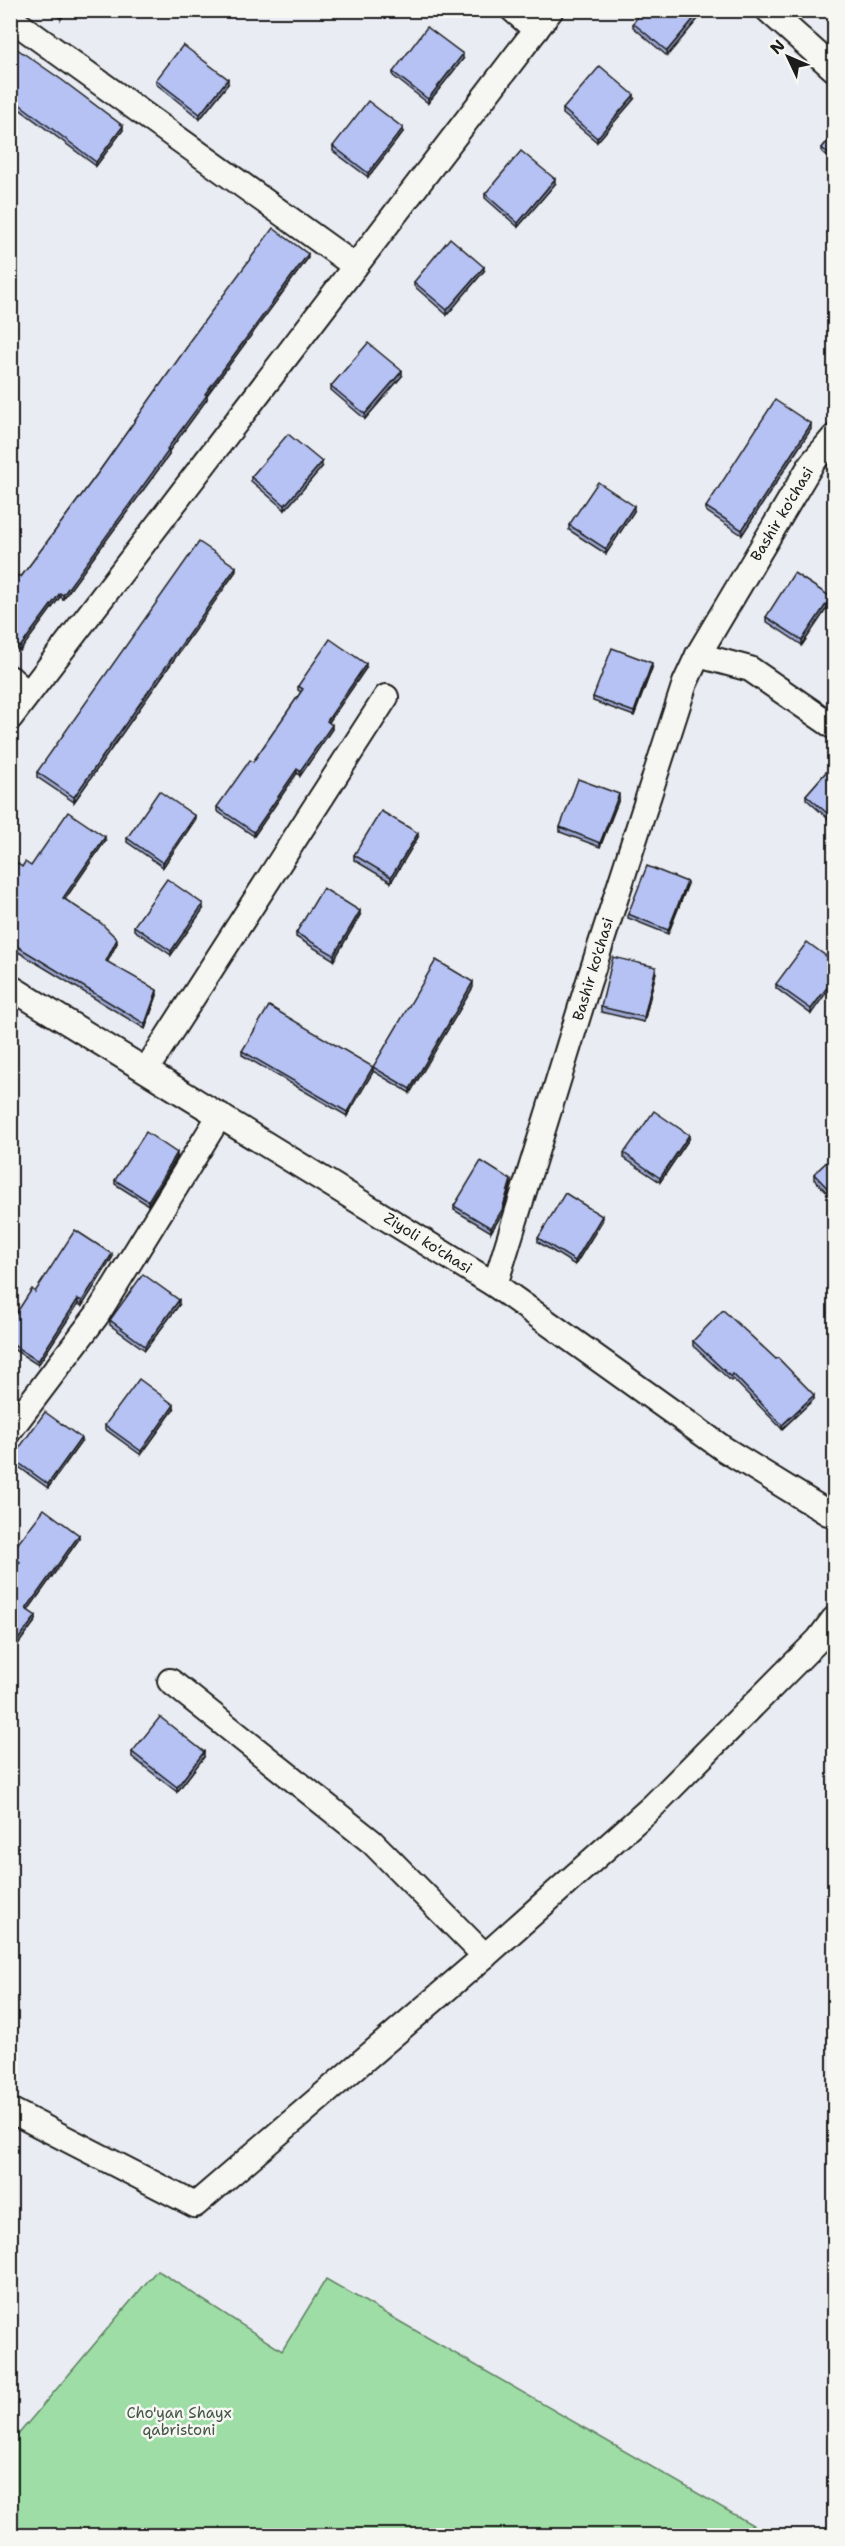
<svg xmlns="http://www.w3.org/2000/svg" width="845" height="2546" viewBox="0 0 845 2546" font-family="'Shantell Sans',sans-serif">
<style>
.green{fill:#9edea6;stroke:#5d7d61;stroke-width:1.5}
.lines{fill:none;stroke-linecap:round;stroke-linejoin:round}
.street-casing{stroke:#1c1c1c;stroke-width:28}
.street{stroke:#f6f6f2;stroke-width:24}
.wall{fill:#9ca7d1;stroke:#1c1c1c;stroke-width:1.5}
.shaded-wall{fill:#7f88aa;stroke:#1c1c1c;stroke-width:1.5}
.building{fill:#b5c2f3;stroke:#1c1c1c;stroke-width:1.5}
.labels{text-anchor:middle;stroke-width:5;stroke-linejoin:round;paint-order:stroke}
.street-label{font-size:15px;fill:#1c1c1c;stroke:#f6f6f2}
.park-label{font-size:15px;fill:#435645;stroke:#f6f6f2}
</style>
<rect width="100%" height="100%" fill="#e9ecf2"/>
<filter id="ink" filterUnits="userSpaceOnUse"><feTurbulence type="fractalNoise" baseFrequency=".0167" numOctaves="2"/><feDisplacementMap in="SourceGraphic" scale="12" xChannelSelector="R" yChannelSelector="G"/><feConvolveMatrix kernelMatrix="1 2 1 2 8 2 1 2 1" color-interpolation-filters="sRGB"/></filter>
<g filter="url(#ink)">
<path class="green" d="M 157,2270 L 282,2351 L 326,2279 L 770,2535 L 11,2535 L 11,2443 Z"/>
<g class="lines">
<g class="street-casing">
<g id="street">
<path d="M 513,10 L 536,30"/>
<path d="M 768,10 L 834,69"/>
<path d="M 10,18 L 355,266"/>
<path d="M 698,655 L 750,669 L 834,727"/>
<path d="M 10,678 L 28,694"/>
<path d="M 10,718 L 551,10"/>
<path d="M 10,987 L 495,1285 L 724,1449 L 828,1513 L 834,1514"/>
<path d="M 146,1070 L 386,697"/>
<path d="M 495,1285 L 587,987 L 685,683 L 698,655 L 812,463 L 834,437"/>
<path d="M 10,1430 L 97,1315 L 220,1115"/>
<path d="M 170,1681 L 372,1842 L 485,1956"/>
<path d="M 10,2110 L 195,2205 L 485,1956 L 653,1806 L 819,1639 L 834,1619"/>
</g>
</g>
<use href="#street" class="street"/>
</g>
<g class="wall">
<path d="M 50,10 L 67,10 L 61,19 Z"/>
<path d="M 703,10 L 703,13 L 667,56 L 633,27 L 633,23 Z"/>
<path d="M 10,44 L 123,130 L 96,166 L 10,102 Z"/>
<path d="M 463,59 L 428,103 L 393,76 L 393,72 Z"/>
<path d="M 156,80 L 228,84 L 200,119 L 156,84 Z"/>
<path d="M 634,99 L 597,142 L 563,114 L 563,109 Z"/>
<path d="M 403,132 L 368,177 L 333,151 L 333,146 Z"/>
<path d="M 834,133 L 834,163 L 822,152 L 822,148 Z"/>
<path d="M 555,184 L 518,227 L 485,198 L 485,194 Z"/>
<path d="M 308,258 L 207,395 L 207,399 L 169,451 L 169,455 L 63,599 L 60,597 L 20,651 L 10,644 L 10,585 L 21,577 L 98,473 L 188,347 L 188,343 Z"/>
<path d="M 484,271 L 447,315 L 414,286 L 414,282 Z"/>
<path d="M 402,376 L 365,419 L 331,390 L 331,386 Z"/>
<path d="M 811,429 L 742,535 L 706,511 L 706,507 Z"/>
<path d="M 322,467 L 285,510 L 251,481 L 251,477 Z"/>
<path d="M 634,511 L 606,554 L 569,530 L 569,525 Z"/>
<path d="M 236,571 L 74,802 L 37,777 L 37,772 Z"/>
<path d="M 831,602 L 802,645 L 766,621 L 766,617 Z"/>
<path d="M 366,668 L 329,722 L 332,729 L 300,776 L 297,773 L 254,836 L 217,811 L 217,807 L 253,762 L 301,692 L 298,690 L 298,686 Z"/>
<path d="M 652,668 L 634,716 L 593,701 L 593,697 Z"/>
<path d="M 834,763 L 834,824 L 806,799 L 806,795 Z"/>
<path d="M 619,799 L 600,847 L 560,832 L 560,827 Z"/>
<path d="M 195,820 L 163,867 L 127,842 L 127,838 Z"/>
<path d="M 418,837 L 391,882 L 354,860 L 354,855 Z"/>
<path d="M 105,841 L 65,899 L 117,943 L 107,962 L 157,995 L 145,1029 L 10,947 L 10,858 L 22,867 L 31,866 Z"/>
<path d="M 687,886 L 668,934 L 628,918 L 628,914 Z"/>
<path d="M 203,909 L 171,955 L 134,930 L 134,926 Z"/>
<path d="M 360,915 L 334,960 L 296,937 L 296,933 Z"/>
<path d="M 834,962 L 811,1014 L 776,988 L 776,984 Z"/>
<path d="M 656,972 L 644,1022 L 601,1012 L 601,1007 Z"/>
<path d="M 473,987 L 410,1093 L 373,1071 L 347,1116 L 242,1055 L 242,1051 L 373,1067 Z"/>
<path d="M 689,1139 L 660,1182 L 624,1158 L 624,1153 Z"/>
<path d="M 834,1155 L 834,1200 L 814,1179 L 814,1174 Z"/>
<path d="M 177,1157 L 148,1205 L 115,1184 L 115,1180 Z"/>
<path d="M 511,1184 L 502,1214 L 491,1232 L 454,1210 L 454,1206 Z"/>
<path d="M 602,1221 L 575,1265 L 538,1242 L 538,1238 Z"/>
<path d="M 112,1258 L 82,1306 L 78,1304 L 38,1365 L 10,1347 L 10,1323 L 35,1292 Z"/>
<path d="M 179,1305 L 145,1350 L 110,1325 L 110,1320 Z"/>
<path d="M 693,1341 L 814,1399 L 782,1429 L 733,1379 L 731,1381 L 693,1346 Z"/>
<path d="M 174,1409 L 141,1455 L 105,1429 L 105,1425 Z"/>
<path d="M 81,1442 L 48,1488 L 12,1462 L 12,1458 Z"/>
<path d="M 79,1539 L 28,1610 L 36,1620 L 10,1655 L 10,1576 L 18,1565 L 10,1559 L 10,1554 Z"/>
<path d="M 132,1752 L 204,1757 L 177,1792 L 132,1757 Z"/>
</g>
<g class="shaded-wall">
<path d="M 64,10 L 67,10 L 61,19 L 61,14 Z"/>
<path d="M 701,10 L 703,10 L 703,13 L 667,56 L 667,51 Z"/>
<path d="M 463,54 L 463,59 L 428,103 L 428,99 Z"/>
<path d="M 228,79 L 228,84 L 200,119 L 200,114 Z"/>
<path d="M 634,95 L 634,99 L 597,142 L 597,138 Z"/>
<path d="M 123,126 L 123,130 L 96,166 L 96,162 Z"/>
<path d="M 403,128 L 403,132 L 368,177 L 368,173 Z"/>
<path d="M 555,179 L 555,184 L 518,227 L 518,223 Z"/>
<path d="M 308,254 L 308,258 L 207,395 L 207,399 L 169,451 L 169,455 L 63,599 L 63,595 L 167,449 L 205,394 Z"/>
<path d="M 484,267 L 484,271 L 447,315 L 447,310 Z"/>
<path d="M 402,371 L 402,376 L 365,419 L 365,414 Z"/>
<path d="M 811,424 L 811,429 L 742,535 L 742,530 Z"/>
<path d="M 322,462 L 322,467 L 285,510 L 285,505 Z"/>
<path d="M 634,506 L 634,511 L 606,554 L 606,549 Z"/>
<path d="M 236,567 L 236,571 L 74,802 L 74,797 Z"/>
<path d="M 60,593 L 60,597 L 20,651 L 20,647 Z"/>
<path d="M 831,597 L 831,602 L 802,645 L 802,640 Z"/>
<path d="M 652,663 L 652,668 L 634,716 L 634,712 Z"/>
<path d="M 366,664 L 366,668 L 327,725 L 327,721 Z"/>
<path d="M 332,725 L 332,729 L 300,776 L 300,771 Z"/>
<path d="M 297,769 L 297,773 L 254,836 L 254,832 Z"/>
<path d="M 619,794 L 619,799 L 600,847 L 600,843 Z"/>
<path d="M 195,816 L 195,820 L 163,867 L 163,863 Z"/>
<path d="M 418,833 L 418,837 L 391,882 L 391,877 Z"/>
<path d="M 105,837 L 105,841 L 63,902 L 63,898 Z"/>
<path d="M 687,882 L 687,886 L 668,934 L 668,930 Z"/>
<path d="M 203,904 L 203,909 L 171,955 L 171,951 Z"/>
<path d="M 360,911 L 360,915 L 334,960 L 334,955 Z"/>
<path d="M 117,939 L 117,943 L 106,965 L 106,961 Z"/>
<path d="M 656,967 L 656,972 L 644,1022 L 644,1017 Z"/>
<path d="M 834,978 L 834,982 L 811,1014 L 811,1009 Z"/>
<path d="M 473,982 L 473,987 L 410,1093 L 410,1089 Z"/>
<path d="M 157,990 L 157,995 L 145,1029 L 145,1024 Z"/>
<path d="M 373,1067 L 373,1072 L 347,1116 L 347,1112 Z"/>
<path d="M 689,1135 L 689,1139 L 660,1182 L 660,1178 Z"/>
<path d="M 177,1153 L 177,1157 L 148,1205 L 148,1201 Z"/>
<path d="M 14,1159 L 14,1163 L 10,1169 L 10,1165 Z"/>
<path d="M 511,1180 L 511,1184 L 502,1214 L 491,1232 L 491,1228 Z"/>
<path d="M 602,1216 L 602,1221 L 575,1265 L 575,1261 Z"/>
<path d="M 112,1254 L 112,1258 L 82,1306 L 82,1301 Z"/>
<path d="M 78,1299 L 78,1304 L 38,1365 L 38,1361 Z"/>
<path d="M 179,1300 L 179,1305 L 145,1350 L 145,1346 Z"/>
<path d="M 814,1395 L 814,1399 L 782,1429 L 782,1425 Z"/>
<path d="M 174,1405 L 174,1409 L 141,1455 L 141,1451 Z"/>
<path d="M 81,1438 L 81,1442 L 48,1488 L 48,1484 Z"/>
<path d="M 79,1535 L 79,1539 L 26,1613 L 26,1609 Z"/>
<path d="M 36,1616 L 36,1620 L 10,1655 L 10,1650 Z"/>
<path d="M 204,1752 L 204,1757 L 177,1792 L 177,1787 Z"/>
</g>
<g class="building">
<path d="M 56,10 L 64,10 L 61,14 Z"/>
<path d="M 643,10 L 701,10 L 667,51 L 633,23 Z"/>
<path d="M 427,27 L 463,54 L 428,99 L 393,72 Z"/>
<path d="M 10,44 L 62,80 L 123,126 L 96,162 L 10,97 Z"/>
<path d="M 183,45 L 228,79 L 200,114 L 156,80 Z"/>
<path d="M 600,66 L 634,95 L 597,138 L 563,109 Z"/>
<path d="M 368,101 L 403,128 L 368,173 L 333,146 Z"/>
<path d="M 834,133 L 834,159 L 822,148 Z"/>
<path d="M 521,151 L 555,179 L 518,223 L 485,194 Z"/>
<path d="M 273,228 L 308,254 L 205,394 L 207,395 L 167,449 L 169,450 L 97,549 L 63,595 L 60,593 L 20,647 L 10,640 L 10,585 L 18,575 L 21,577 L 98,473 L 189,344 L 188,343 Z"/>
<path d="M 450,238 L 484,267 L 447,310 L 414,282 Z"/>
<path d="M 368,343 L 402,371 L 365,414 L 331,386 Z"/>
<path d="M 775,400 L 811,424 L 742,530 L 706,507 Z"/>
<path d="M 288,434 L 322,462 L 285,505 L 251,477 Z"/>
<path d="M 598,482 L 634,506 L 606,549 L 569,525 Z"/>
<path d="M 199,542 L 236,567 L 74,797 L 37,772 Z"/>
<path d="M 794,573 L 831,597 L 802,640 L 766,617 Z"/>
<path d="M 330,639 L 366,664 L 327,721 L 332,725 L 300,771 L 297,769 L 254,832 L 217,807 L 250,760 L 253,762 L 303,689 L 298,686 Z"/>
<path d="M 612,648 L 652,663 L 634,712 L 593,697 Z"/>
<path d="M 834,763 L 834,819 L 806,795 Z"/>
<path d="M 578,779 L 619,794 L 600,843 L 560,827 Z"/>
<path d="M 159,791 L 195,816 L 163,863 L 127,838 Z"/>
<path d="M 381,811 L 418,833 L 391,877 L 354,855 Z"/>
<path d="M 68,812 L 105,837 L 63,898 L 101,923 L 117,939 L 106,961 L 157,990 L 145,1024 L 10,942 L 10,858 L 22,867 L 25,862 L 31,866 Z"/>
<path d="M 647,866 L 687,882 L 668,930 L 628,914 Z"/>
<path d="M 167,879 L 203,904 L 171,951 L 134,926 Z"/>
<path d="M 323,888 L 360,911 L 334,955 L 296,933 Z"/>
<path d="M 807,942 L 834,962 L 834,978 L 811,1009 L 776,984 Z"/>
<path d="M 613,957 L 656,967 L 644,1017 L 601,1007 Z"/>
<path d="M 436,960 L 473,982 L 410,1089 L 373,1067 Z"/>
<path d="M 269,1006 L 373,1067 L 347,1112 L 242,1051 Z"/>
<path d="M 654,1111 L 689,1135 L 660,1178 L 624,1153 Z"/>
<path d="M 146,1132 L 177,1153 L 148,1201 L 115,1180 Z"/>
<path d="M 834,1155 L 834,1195 L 814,1174 Z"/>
<path d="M 10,1156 L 14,1159 L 10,1165 Z"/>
<path d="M 481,1161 L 511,1180 L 502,1210 L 491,1228 L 454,1206 Z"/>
<path d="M 565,1193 L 602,1216 L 575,1261 L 538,1238 Z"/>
<path d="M 75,1230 L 112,1254 L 82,1301 L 78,1299 L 38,1361 L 10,1343 L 10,1323 L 32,1289 L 35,1292 Z"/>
<path d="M 143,1274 L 179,1300 L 145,1346 L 110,1320 Z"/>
<path d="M 723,1310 L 776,1359 L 778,1358 L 814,1395 L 782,1425 L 733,1374 L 731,1377 L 693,1341 Z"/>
<path d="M 139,1379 L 174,1405 L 141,1451 L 105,1425 Z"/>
<path d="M 45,1412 L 81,1438 L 48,1484 L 12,1458 Z"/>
<path d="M 44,1509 L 79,1535 L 26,1609 L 36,1616 L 10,1650 L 10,1576 L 20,1562 L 10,1554 Z"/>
<path d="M 160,1717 L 204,1752 L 177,1787 L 132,1752 Z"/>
</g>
</g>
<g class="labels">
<g class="street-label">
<text transform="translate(782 514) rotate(-59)" y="5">Bashir ko'chasi</text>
<text transform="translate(593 969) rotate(-73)" y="5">Bashir ko'chasi</text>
<text transform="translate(428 1243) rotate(32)" y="5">Ziyoli ko'chasi</text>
</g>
<g class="park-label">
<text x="179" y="2418">Cho'yan Shayx<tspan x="179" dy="17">qabristoni</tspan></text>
</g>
</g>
<rect width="845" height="2546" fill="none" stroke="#f6f6f2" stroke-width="36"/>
<rect x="18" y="18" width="809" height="2510" fill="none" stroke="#1c1c1c" stroke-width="2" filter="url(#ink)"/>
<g transform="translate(788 57) rotate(314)" stroke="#f6f6f2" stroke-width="4.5" paint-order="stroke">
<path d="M0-4.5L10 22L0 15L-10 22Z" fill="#1c1c1c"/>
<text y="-9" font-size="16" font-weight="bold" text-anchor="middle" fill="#1c1c1c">N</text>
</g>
</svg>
